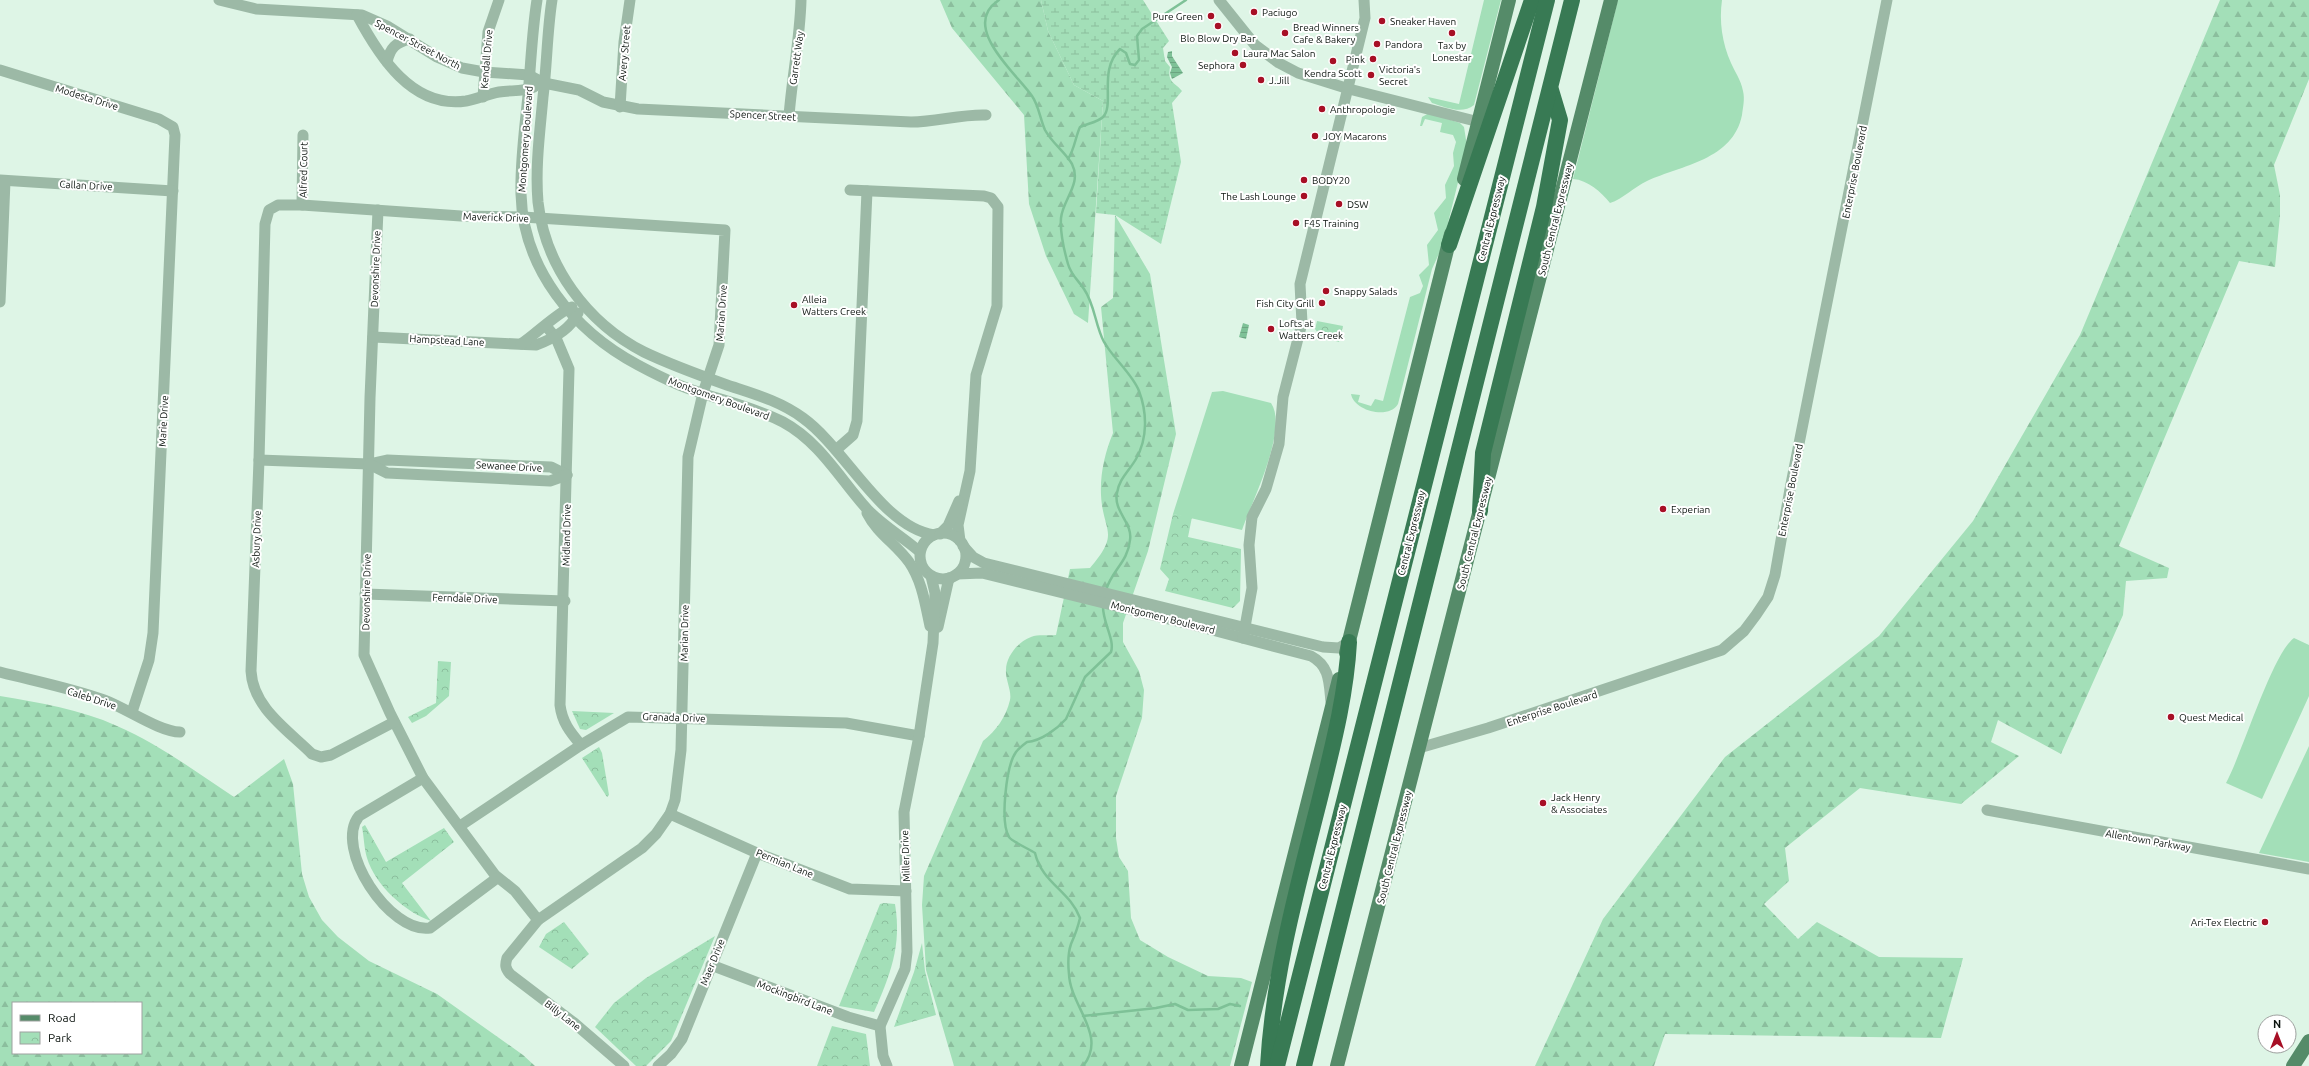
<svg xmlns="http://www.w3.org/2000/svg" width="2309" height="1066" viewBox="0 0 2309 1066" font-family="Ubuntu,sans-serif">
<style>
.grass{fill:#a3dfb8}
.forest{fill:url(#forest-firs);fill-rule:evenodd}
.wetland{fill:url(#wetland-marsh)}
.park{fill:url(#park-crowns)}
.water{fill:url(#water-rules)}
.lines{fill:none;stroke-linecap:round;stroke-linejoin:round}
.stream{stroke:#7ec197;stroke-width:2.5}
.minor{stroke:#9cb9a6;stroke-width:11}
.major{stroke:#558b69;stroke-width:14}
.highway{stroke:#387a54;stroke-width:16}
.poi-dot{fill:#a70f25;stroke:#fff;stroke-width:1.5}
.labels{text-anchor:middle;stroke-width:4;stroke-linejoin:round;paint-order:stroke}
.poi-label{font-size:10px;fill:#0c140f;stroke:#fff;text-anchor:start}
.street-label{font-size:10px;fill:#0c140f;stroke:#fff}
</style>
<defs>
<pattern id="forest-firs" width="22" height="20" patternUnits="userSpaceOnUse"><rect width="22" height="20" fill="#a3dfb8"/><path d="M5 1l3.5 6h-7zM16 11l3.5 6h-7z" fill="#8bbe9d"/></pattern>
<pattern id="wetland-marsh" width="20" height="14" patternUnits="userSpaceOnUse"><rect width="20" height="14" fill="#a3dfb8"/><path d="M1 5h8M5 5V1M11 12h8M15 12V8" fill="none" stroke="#8bbe9d"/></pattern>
<pattern id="park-crowns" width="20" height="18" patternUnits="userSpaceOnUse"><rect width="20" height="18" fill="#a3dfb8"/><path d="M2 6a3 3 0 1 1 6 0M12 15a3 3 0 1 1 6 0" fill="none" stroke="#8bbe9d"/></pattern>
<pattern id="water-rules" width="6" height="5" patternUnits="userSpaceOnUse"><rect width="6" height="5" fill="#7ec197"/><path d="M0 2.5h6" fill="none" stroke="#6ca581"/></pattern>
</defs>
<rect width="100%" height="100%" fill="#def5e6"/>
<g class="grass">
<path d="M 1484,0 L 1501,0 L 1474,105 C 1462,115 1445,107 1432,103 L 1428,97 L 1459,104 Z"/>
<path d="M 1618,0 L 1722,0 C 1719,21 1722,43 1731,63 C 1735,72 1741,80 1743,91 C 1745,99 1743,107 1742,115 C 1733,160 1682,165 1647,181 C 1634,187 1623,199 1610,203 C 1601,192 1588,180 1573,179 Z"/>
<path d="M 1429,113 L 1460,123 L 1464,127 L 1467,146 L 1442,247 L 1432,269 L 1398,404 C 1389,420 1354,411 1351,394 L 1360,395 L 1358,402 L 1371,406 L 1375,399 L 1383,401 L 1410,297 L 1420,293 L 1423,286 L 1419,275 L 1429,265 L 1427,245 L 1438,230 L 1434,213 L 1446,198 L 1445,185 L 1454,166 L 1453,153 L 1456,142 L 1453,135 L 1440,132 L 1442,123 L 1425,119 L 1422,126 L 1420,126 L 1422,117 Z"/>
<path d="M 1223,391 L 1271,403 C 1289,429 1251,503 1242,530 L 1173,514 L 1212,392 Z"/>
<path d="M 2294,638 L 2309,645 L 2309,696 L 2262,799 L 2226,783 C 2242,754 2272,654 2294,638 Z"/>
<path d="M 2309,746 L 2309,862 L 2259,853 Z"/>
</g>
<g class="forest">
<path d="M 940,0 L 1041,0 L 1048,31 L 1074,85 L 1103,101 L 1088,323 L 1074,314 L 1046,256 L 1029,204 L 1024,115 L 952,28 Z"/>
<path d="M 2220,0 L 2309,0 L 2309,79 L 2274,165 L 2280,195 L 2280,215 L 2275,267 L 2239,261 L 2119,546 L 2169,568 L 2167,578 L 2126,581 L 2123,615 L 2061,754 L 1998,720 L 1991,742 L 2019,756 L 1961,804 L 1860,788 L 1785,848 L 1789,881 L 1764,904 L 1798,939 L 1817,922 L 1879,957 L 1963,958 L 1941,1038 L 1665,1034 L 1654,1066 L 1535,1066 L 1603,919 L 1725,757 L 1879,636 L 1973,521 L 2080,335 Z"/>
<path d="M 1115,215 L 1150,274 L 1176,434 L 1148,551 L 1123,623 L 1123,642 L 1139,671 L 1144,690 L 1142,718 L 1116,796 L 1116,838 L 1119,857 L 1128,871 L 1131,918 L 1140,940 L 1168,957 L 1208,976 L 1241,978 L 1252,982 L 1230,1066 L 954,1066 L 926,970 L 922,905 L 924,876 L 983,741 C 996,731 1006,717 1010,700 C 1012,691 1005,679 1006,670 C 1006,656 1019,641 1031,637 C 1038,634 1048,636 1056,635 L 1070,569 L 1090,568 C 1121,532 1103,533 1101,495 C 1100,474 1105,452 1113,433 L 1101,307 L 1113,298 Z"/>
<path d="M 0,696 C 40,703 80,709 117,726 C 159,744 196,772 234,797 L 284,759 L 293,784 L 302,874 L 309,897 L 322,920 L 338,937 L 369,961 L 437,994 L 523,1055 L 535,1066 L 0,1066 ZM 13,1003 L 141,1003 L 141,1053 L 13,1053 Z"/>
</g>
<path class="wetland" d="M 1041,0 L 1143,0 L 1169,41 L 1163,48 L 1165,61 L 1170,67 C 1167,83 1175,82 1182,91 L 1172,103 L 1181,162 L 1161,244 L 1115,215 L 1096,213 L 1103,101 L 1074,85 L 1048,31 Z"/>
<g class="park">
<path d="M 1317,321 L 1343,326 L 1339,342 L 1320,336 L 1315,329 Z"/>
<path d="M 1173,514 L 1192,517 L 1188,537 L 1241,549 L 1240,601 L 1233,608 L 1165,591 L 1169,579 L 1160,569 Z"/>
<path d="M 438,661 L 451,662 L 449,696 L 426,716 L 412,723 L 408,717 L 436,703 Z"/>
<path d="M 572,711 L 614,713 L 586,730 L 580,729 Z"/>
<path d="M 599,747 L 602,753 L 609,795 L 607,797 L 582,758 Z"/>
<path d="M 365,825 L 386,862 L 444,828 L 454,842 L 402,883 L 431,921 C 405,912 375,885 367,858 C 364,848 364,837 362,827 Z"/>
<path d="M 884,903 L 895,904 C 902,946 890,975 874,1012 L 839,1006 L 880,904 Z"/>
<path d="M 564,922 L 589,954 L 572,969 L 539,947 L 546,934 Z"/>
<path d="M 715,936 L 671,1041 L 646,1066 L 636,1066 L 595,1027 L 614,1003 L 646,978 Z"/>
<path d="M 922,943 L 925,971 L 936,1015 L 894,1027 L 914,972 Z"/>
<path d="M 832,1026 L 866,1034 L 870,1066 L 817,1066 Z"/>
</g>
<g class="water">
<path d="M 1172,51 L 1172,56 L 1183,73 L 1172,79 L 1170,73 L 1172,67 L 1167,57 L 1168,52 Z"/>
<path d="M 1243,323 L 1249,325 L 1246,339 L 1239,337 Z"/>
</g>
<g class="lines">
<g class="stream">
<path d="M 999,0 C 959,26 1016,73 1032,96 C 1039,106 1040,119 1045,130 C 1052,143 1065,152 1072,164 C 1082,184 1063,199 1061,218 C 1060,232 1064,250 1068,264 C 1071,275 1078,280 1084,289 C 1095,305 1095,325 1104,342 C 1113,358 1133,375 1139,391 C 1147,412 1148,438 1136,459 C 1129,471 1119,479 1117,493 C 1113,511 1133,523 1130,540 C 1128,562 1112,570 1106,590"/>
<path d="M 1068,159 C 1075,148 1075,138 1080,127 C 1086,124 1098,122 1103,117 C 1115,105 1098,70 1120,49 L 1126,53 L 1130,64 L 1135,65 L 1139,60 L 1137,36 L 1142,29 L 1186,0"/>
<path d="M 1083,1016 L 1156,1008 L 1175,1004 L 1188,1010 L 1218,1009 L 1230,1004 L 1240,1006"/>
<path d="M 1083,1066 C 1108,1036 1070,1006 1069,974 C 1068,965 1068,953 1071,944 C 1075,935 1078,927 1080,918 C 1070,891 1042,883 1035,853 C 1029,849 1011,841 1009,837 C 1000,822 1006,766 1016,752 C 1019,748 1023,745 1027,742 C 1041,741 1057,729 1066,719 L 1085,677 L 1111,652 C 1115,640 1103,623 1103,607"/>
</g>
<g class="minor">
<path d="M 219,0 L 256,9 L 362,15 L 387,26 L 437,57 L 462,68 L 484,72 L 529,75 L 544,83 L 579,90 L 603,102 L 638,109 L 911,122 C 936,122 961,114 986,115"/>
<path d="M 537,0 C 532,31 531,63 528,95 C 525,128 520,161 521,194 C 523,269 574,331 638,365 C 651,372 665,379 679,385 C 713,399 750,405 783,422 C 820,442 840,479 867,509 C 883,526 903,537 920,552"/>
<path d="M 552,0 C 547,32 547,65 543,97 C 540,131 535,167 538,202 C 545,266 587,323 644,352 C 671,365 699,375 727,385 C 754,394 780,401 803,418 C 846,449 882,527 934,535"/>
<path d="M 1219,0 L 1255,45 L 1279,63 L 1298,73 L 1349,89 L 1479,122"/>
<path d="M 357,15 C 379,56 412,109 466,101 C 477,99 488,94 499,92 C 511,90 523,92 534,87"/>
<path d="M 387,62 C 390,48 396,42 410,39"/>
<path d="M 0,70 L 159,119 L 173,127 L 175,135 L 153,633 L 149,660 L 132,712"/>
<path d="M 483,97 L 488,32 L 499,0"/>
<path d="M 620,107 L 624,42 L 630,0"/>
<path d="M 789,116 C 792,77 800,39 801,0"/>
<path d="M 0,180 L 173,191"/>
<path d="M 850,190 L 984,196 L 991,198 L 998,207 L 997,306 L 976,375 L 970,471 L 958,525 L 960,541"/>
<path d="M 302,205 L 303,135"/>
<path d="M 378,210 L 370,398 L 364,655 L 390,713 L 423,778 L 495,875 L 515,891 L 538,920"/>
<path d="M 0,302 L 5,181"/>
<path d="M 546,326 L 556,338 L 569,369 L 560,705 C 562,722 570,732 581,745"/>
<path d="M 373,337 L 536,345 C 553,339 570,330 578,313"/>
<path d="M 521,344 C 535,335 559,311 572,307"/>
<path d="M 837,449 L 853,435 L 857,421 L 867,191"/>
<path d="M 259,460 L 369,464 L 387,460 L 551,467 L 567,475"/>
<path d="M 369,464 L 387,473 L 550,481 L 567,475"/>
<path d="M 867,513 C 877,533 896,544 909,562 C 922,581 925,603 930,626"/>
<circle cx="943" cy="556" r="23"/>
<path d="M 940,534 L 948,526 L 959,501"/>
<path d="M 963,546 L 973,557 L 984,563 L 1323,647 L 1339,648 L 1349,642"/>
<path d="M 957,574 L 982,573 L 1201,627 L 1311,656 C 1330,666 1329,683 1331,702"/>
<path d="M 365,594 L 565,601"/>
<path d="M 938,627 L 949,578"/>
<path d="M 1243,638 L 1252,588 L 1249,545 L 1252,517 L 1266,489 L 1279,444 L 1283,397 L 1302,323 L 1300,284 L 1365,18 L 1364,0"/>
<path d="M 0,672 C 35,681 71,688 104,700 C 126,708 160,732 180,732"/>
<path d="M 394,722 L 331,755 L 321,757 L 312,754 C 288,730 253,708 251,671 L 259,460 L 265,224 L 269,210 L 278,205 L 302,205 L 461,216 L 523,217 L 725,230 L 719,345 L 703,393 L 688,457 L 681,750 L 675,800 L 670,814 L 656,834 L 642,848 L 538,920 L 507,958 C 505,965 505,968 510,974 L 573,1022 L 624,1066"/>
<path d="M 1419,748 L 1488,728 L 1722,650 L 1744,631 L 1756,615 L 1768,597 L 1775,575 L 1790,489 L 1887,0"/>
<path d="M 423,778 L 359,816 C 333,848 390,934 430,928 L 497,878"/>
<path d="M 1987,810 L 2309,869"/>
<path d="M 670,814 L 757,853 L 850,889 L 906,891"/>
<path d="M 460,826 L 581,745 L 628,717 L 846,723 L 919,736"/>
<path d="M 711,965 L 848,1017 L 880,1026"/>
<path d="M 658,1066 L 671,1054 L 682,1039 L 757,853"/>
<path d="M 887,1066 L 883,1056 L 880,1026 L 905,969 L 907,952 L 904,812 L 919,736 L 933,643 L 935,593 L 931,576"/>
</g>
<g class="major">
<path d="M 1464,179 L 1509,0"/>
<path d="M 1346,653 L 1451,234"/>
<path d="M 1241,1066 L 1339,679"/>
<path d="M 1337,1066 L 1611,0"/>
<path d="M 2293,1066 L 2309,1041"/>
</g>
<g class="highway">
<path d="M 1449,245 L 1532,0"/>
<path d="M 1480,511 L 1483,453 L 1544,207 L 1560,120 L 1551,90"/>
<path d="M 1268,1066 C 1273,976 1297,889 1319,802 C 1332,749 1346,697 1349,642"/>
<path d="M 1277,1066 L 1547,0"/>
<path d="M 1304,1066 L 1572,0"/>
</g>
</g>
<g class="poi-dot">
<circle cx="1254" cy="12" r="4"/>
<circle cx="1211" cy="16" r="4"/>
<circle cx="1382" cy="21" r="4"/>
<circle cx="1218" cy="26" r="4"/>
<circle cx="1285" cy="33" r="4"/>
<circle cx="1452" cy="33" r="4"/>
<circle cx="1377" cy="44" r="4"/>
<circle cx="1235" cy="53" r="4"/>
<circle cx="1373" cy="59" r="4"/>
<circle cx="1333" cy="61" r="4"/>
<circle cx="1243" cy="65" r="4"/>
<circle cx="1371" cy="75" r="4"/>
<circle cx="1261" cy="80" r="4"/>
<circle cx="1322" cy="109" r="4"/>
<circle cx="1315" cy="136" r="4"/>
<circle cx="1304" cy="180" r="4"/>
<circle cx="1304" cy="196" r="4"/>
<circle cx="1339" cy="204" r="4"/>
<circle cx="1296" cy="223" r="4"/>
<circle cx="1326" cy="291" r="4"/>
<circle cx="1322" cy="303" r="4"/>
<circle cx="794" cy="305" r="4"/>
<circle cx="1271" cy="329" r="4"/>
<circle cx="1663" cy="509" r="4"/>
<circle cx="2171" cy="717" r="4"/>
<circle cx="1543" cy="803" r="4"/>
<circle cx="2265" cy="922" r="4"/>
</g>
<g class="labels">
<g class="poi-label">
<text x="1262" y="16">Paciugo</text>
<text x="1203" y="20" text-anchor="end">Pure Green</text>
<text x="1390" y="25">Sneaker Haven</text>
<text x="1293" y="31">Bread Winners<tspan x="1293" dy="12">Cafe &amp; Bakery</tspan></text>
<text x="1218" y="42" text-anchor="middle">Blo Blow Dry Bar</text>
<text x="1385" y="48">Pandora</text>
<text x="1452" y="49" text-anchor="middle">Tax by<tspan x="1452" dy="12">Lonestar</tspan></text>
<text x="1243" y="57">Laura Mac Salon</text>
<text x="1365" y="63" text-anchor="end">Pink</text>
<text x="1235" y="69" text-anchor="end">Sephora</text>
<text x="1379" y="73">Victoria's<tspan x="1379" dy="12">Secret</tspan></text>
<text x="1333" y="77" text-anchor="middle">Kendra Scott</text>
<text x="1269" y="84">J.Jill</text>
<text x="1330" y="113">Anthropologie</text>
<text x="1323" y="140">JOY Macarons</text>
<text x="1312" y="184">BODY20</text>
<text x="1296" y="200" text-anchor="end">The Lash Lounge</text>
<text x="1347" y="208">DSW</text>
<text x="1304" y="227">F45 Training</text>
<text x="1334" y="295">Snappy Salads</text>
<text x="802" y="303">Alleia<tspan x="802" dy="12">Watters Creek</tspan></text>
<text x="1314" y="307" text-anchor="end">Fish City Grill</text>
<text x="1279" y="327">Lofts at<tspan x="1279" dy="12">Watters Creek</tspan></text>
<text x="1671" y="513">Experian</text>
<text x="2179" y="721">Quest Medical</text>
<text x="1551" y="801">Jack Henry<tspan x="1551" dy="12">&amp; Associates</tspan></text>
<text x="2257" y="926" text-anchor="end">Ari-Tex Electric</text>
</g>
<g class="street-label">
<text transform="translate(418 44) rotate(28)" y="4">Spencer Street North</text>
<text transform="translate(624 53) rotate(-85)" y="4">Avery Street</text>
<text transform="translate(796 58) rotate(-82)" y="4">Garrett Way</text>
<text transform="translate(486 59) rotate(-85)" y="4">Kendall Drive</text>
<text transform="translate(87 97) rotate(17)" y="4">Modesta Drive</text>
<text transform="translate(763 115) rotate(3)" y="4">Spencer Street</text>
<text transform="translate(525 139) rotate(-86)" y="4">Montgomery Boulevard</text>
<text transform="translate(303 170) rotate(-89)" y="4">Alfred Court</text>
<text transform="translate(1854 172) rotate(-79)" y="4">Enterprise Boulevard</text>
<text transform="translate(86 185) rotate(3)" y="4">Callan Drive</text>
<text transform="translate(496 217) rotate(2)" y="4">Maverick Drive</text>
<text transform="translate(1491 219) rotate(-76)" y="4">Central Expressway</text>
<text transform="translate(1555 219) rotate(-76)" y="4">South Central Expressway</text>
<text transform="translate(375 269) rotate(-88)" y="4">Devonshire Drive</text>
<text transform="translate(721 313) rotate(-86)" y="4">Marian Drive</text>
<text transform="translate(447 340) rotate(3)" y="4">Hampstead Lane</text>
<text transform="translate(719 398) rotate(20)" y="4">Montgomery Boulevard</text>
<text transform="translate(163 421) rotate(-87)" y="4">Marie Drive</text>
<text transform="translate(509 466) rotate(3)" y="4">Sewanee Drive</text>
<text transform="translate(1790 490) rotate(-79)" y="4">Enterprise Boulevard</text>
<text transform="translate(1411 533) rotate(-76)" y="4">Central Expressway</text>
<text transform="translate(1474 533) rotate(-76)" y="4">South Central Expressway</text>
<text transform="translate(566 535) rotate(-89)" y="4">Midland Drive</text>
<text transform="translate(256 539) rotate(-88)" y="4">Asbury Drive</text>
<text transform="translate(366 592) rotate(-89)" y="4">Devonshire Drive</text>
<text transform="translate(465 598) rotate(2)" y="4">Ferndale Drive</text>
<text transform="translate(1163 617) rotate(14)" y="4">Montgomery Boulevard</text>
<text transform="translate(684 633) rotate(-89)" y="4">Marian Drive</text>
<text transform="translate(92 698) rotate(18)" y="4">Caleb Drive</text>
<text transform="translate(1552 708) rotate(-18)" y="4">Enterprise Boulevard</text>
<text transform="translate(674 717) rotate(2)" y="4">Granada Drive</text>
<text transform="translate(2148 840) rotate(10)" y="4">Allentown Parkway</text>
<text transform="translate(1332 847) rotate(-76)" y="4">Central Expressway</text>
<text transform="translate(1394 847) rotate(-76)" y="4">South Central Expressway</text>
<text transform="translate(905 856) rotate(-92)" y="4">Miller Drive</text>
<text transform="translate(785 863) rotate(22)" y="4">Permian Lane</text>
<text transform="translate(712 962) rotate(-68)" y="4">Maer Drive</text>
<text transform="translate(795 997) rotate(21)" y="4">Mockingbird Lane</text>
<text transform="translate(563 1015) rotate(38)" y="4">Billy Lane</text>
</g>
</g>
<rect x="12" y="1002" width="130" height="52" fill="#ffffff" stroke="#9ea19f"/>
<rect x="20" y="1015" width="20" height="6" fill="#558b69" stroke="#9ea19f"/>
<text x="48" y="1022" font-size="12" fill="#0c140f">Road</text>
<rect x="20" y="1032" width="20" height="12" fill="url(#park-crowns)" stroke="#9ea19f"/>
<text x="48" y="1042" font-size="12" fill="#0c140f">Park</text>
<g transform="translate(2277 1034)"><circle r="19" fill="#ffffff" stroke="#9ea19f"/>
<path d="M0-3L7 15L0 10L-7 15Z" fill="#a70f25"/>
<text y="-6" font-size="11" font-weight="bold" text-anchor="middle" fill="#0c140f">N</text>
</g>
</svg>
